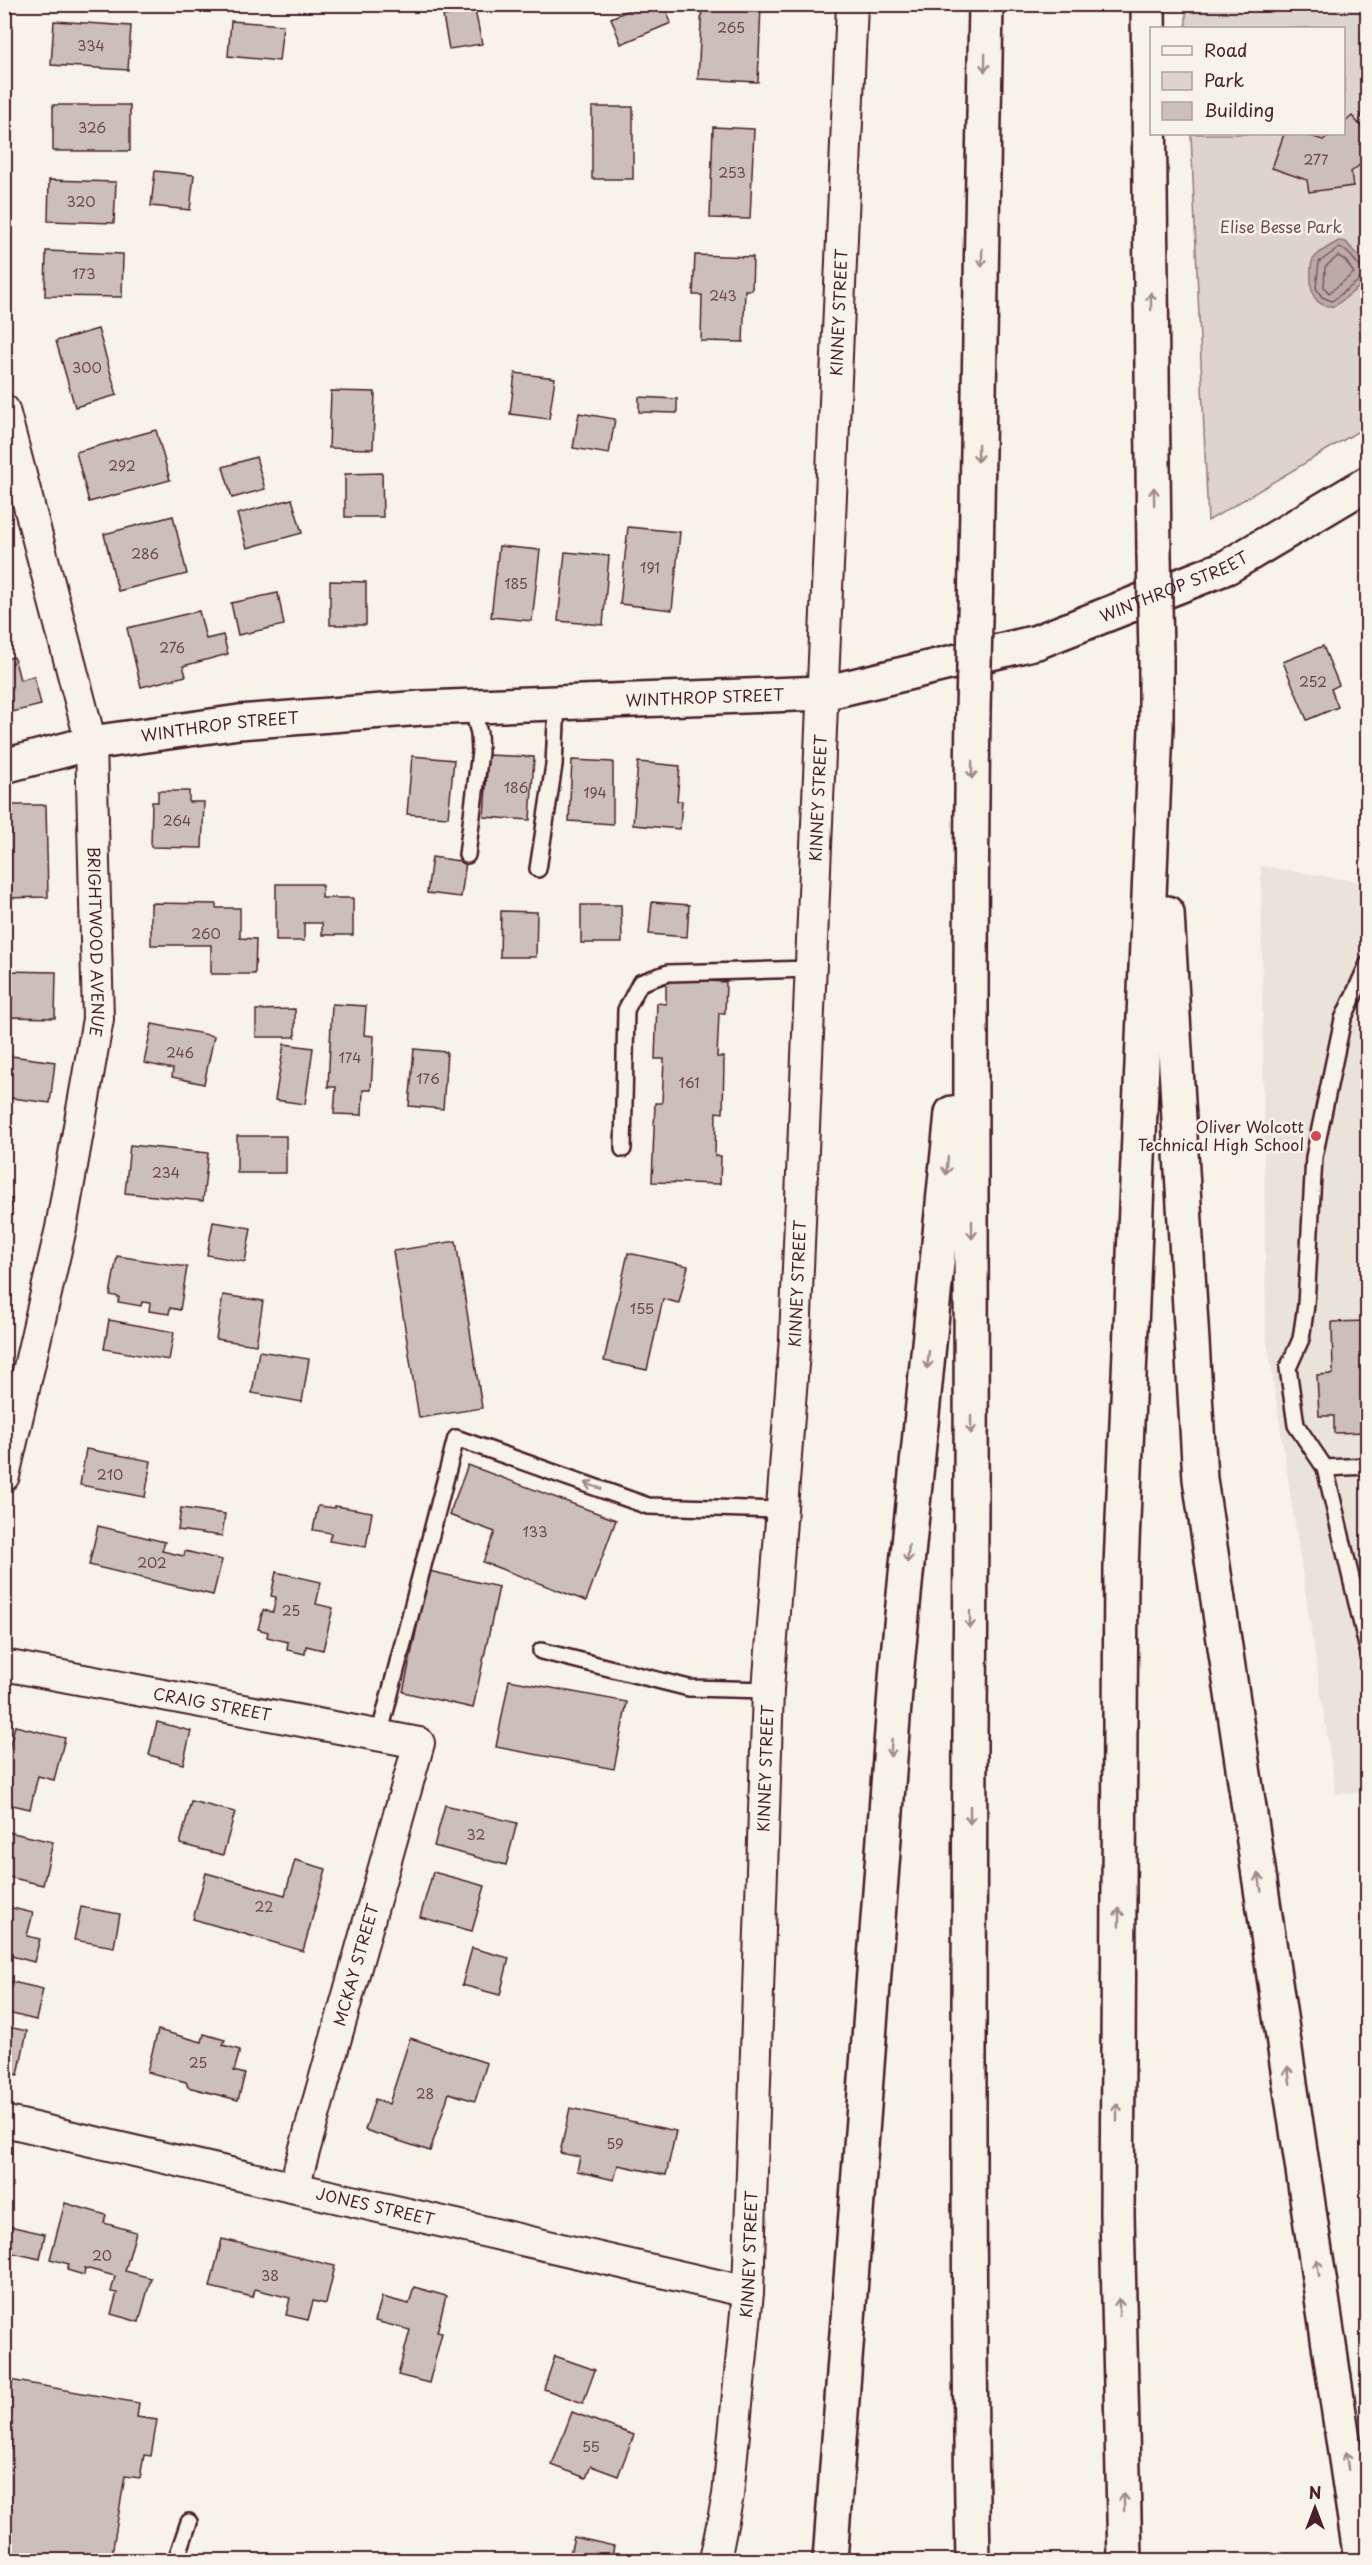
<svg xmlns="http://www.w3.org/2000/svg" width="1372" height="2565" viewBox="0 0 1372 2565" font-family="'Playpen Sans',sans-serif">
<style>
.built{fill:#eae3da}
.green{fill:#ded4cc;stroke:#947a7c;stroke-width:1.5}
.water{fill:#bcaaa7;stroke:#8e7275;stroke-width:1.5}
.lines{fill:none;stroke-linecap:round;stroke-linejoin:round}
.shore{stroke:#78575d;stroke-width:1.5}
.building{fill:#ccbfb9;stroke:#4a1f2b;stroke-width:1.5}
.lane-casing{stroke:#4a1f2b;stroke-width:20}
.street-casing{stroke:#4a1f2b;stroke-width:34}
.secondary-casing{stroke:#4a1f2b;stroke-width:38}
.highway-casing{stroke:#4a1f2b;stroke-width:38}
.path{stroke:#4a1f2b;stroke-width:4;stroke-dasharray:4.5 4.5;stroke-linecap:butt}
.lane{stroke:#f7f3e8;stroke-width:15}
.street{stroke:#f7f3e8;stroke-width:30}
.secondary{stroke:#f7f3e8;stroke-width:33}
.highway{stroke:#f7f3e8;stroke-width:33}
.highway-bridge-casing{stroke:#4a1f2b;stroke-width:38;stroke-linecap:butt}
.highway-bridge{stroke:#f7f3e8;stroke-width:33}
.oneway{stroke:#a0898a}
.poi-dot{fill:#d1495b;stroke:#f7f3e8;stroke-width:2}
.labels{text-anchor:middle;stroke-width:5;stroke-linejoin:round;paint-order:stroke}
.number-label{font-size:14px;fill:#6a474e}
.park-label{font-size:16px;fill:#6f4c53;stroke:#f7f3e8}
.street-label{font-size:16px;fill:#4a1f2b;stroke:#f7f3e8}
.poi-label{font-size:16px;fill:#4a1f2b;stroke:#f7f3e8;text-anchor:end}
</style>
<rect width="100%" height="100%" fill="#f7f3e8"/>
<filter id="ink" filterUnits="userSpaceOnUse"><feTurbulence type="fractalNoise" baseFrequency=".0167" numOctaves="2"/><feDisplacementMap in="SourceGraphic" scale="12" xChannelSelector="R" yChannelSelector="G"/><feConvolveMatrix kernelMatrix="1 2 1 2 8 2 1 2 1" color-interpolation-filters="sRGB"/></filter>
<g filter="url(#ink)">
<path class="built" d="M 1261,866 L 1367,883 L 1367,916 L 1363,937 L 1368,939 L 1367,1793 L 1336,1794 L 1266,1334 Z"/>
<path class="green" d="M 1186,5 L 1368,5 L 1367,426 L 1208,521 L 1191,134 L 1344,134 L 1344,28 L 1186,28 Z"/>
<path class="water" d="M 1339,241 L 1346,242 L 1367,267 L 1367,281 L 1335,306 C 1314,308 1310,292 1311,275 C 1311,269 1310,262 1315,257 C 1321,251 1331,245 1339,241 Z"/>
<g class="lines">
<g class="shore">
<path d="M 1338,256 L 1345,260 L 1354,273 L 1329,293 L 1324,287 L 1325,267 Z"/>
<path d="M 1368,270 C 1355,268 1352,250 1339,248 L 1319,262 L 1316,288 L 1322,297 L 1332,301 L 1362,278 L 1368,277"/>
</g>
</g>
<g class="building">
<path d="M 643,4 L 664,4 L 671,23 L 621,44 L 611,18 Z"/>
<path d="M 702,4 L 761,4 L 758,82 L 698,79 Z"/>
<path d="M 475,10 L 482,44 L 449,49 L 443,16 Z"/>
<path d="M 54,21 L 131,26 L 128,70 L 51,65 Z"/>
<path d="M 231,21 L 283,25 L 279,61 L 228,56 Z"/>
<rect x="53" y="105" width="77" height="46"/>
<rect x="592" y="107" width="41" height="72"/>
<path d="M 1352,116 L 1368,134 L 1368,158 L 1351,172 L 1353,186 L 1309,192 L 1307,180 L 1272,168 L 1284,134 L 1304,134 L 1323,140 L 1331,134 L 1344,134 L 1344,123 Z"/>
<path d="M 713,127 L 754,129 L 750,219 L 710,218 Z"/>
<path d="M 155,171 L 194,175 L 190,210 L 151,206 Z"/>
<path d="M 49,180 L 116,182 L 114,223 L 48,221 Z"/>
<path d="M 46,251 L 123,254 L 122,297 L 45,296 Z"/>
<path d="M 695,255 L 753,257 L 752,290 L 745,290 L 743,342 L 701,341 L 702,295 L 693,295 Z"/>
<path d="M 98,329 L 117,395 L 75,407 L 56,341 Z"/>
<path d="M 515,373 L 555,378 L 549,419 L 510,414 Z"/>
<path d="M 331,391 L 375,392 L 373,449 L 329,448 Z"/>
<path d="M 639,397 L 677,399 L 677,413 L 639,412 Z"/>
<path d="M 579,413 L 615,419 L 609,454 L 573,448 Z"/>
<path d="M 156,430 L 170,480 L 89,502 L 76,452 Z"/>
<path d="M 256,457 L 265,489 L 232,498 L 223,467 Z"/>
<path d="M 382,473 L 383,517 L 345,517 L 345,474 Z"/>
<path d="M 292,499 L 302,533 L 247,548 L 237,514 Z"/>
<path d="M 173,516 L 187,574 L 118,591 L 104,534 Z"/>
<path d="M 628,527 L 680,532 L 672,610 L 620,604 Z"/>
<path d="M 499,546 L 540,550 L 532,621 L 491,617 Z"/>
<path d="M 565,552 L 609,556 L 603,625 L 558,621 Z"/>
<path d="M 330,581 L 366,582 L 366,625 L 330,625 Z"/>
<path d="M 278,593 L 284,625 L 238,635 L 231,603 Z"/>
<path d="M 199,611 L 206,639 L 223,635 L 228,654 L 183,666 L 186,676 L 141,687 L 127,628 Z"/>
<path d="M 1323,646 L 1339,685 L 1331,689 L 1338,707 L 1307,720 L 1283,662 Z"/>
<path d="M 14,657 L 20,680 L 34,676 L 41,705 L 4,714 L 4,659 Z"/>
<path d="M 488,755 L 534,757 L 530,820 L 484,817 Z"/>
<path d="M 412,756 L 454,760 L 448,817 L 407,814 Z"/>
<path d="M 572,760 L 613,762 L 613,824 L 569,821 Z"/>
<path d="M 638,762 L 680,766 L 677,801 L 682,801 L 680,829 L 633,825 Z"/>
<path d="M 158,791 L 189,791 L 189,802 L 204,802 L 202,848 L 151,847 L 152,802 L 158,802 Z"/>
<path d="M 4,805 L 46,805 L 48,897 L 4,898 Z"/>
<path d="M 432,857 L 466,862 L 461,897 L 427,893 Z"/>
<path d="M 276,884 L 322,884 L 322,898 L 353,898 L 353,935 L 322,935 L 322,923 L 304,923 L 304,941 L 276,941 Z"/>
<path d="M 652,902 L 689,905 L 687,937 L 649,934 Z"/>
<path d="M 151,903 L 216,904 L 216,908 L 240,908 L 240,938 L 256,939 L 255,974 L 211,974 L 211,945 L 151,945 Z"/>
<path d="M 581,905 L 621,905 L 622,943 L 581,943 Z"/>
<path d="M 501,911 L 537,912 L 536,957 L 500,957 Z"/>
<path d="M 4,971 L 56,972 L 55,1018 L 6,1017 L 4,1027 Z"/>
<path d="M 666,979 L 726,982 L 725,1013 L 719,1013 L 717,1057 L 724,1057 L 723,1113 L 716,1112 L 715,1156 L 721,1156 L 720,1184 L 652,1182 L 655,1103 L 662,1103 L 664,1059 L 655,1059 L 657,1003 L 666,1004 Z"/>
<path d="M 332,1004 L 366,1006 L 364,1035 L 374,1036 L 371,1090 L 363,1090 L 362,1115 L 334,1114 L 336,1087 L 328,1087 Z"/>
<path d="M 295,1009 L 295,1037 L 256,1037 L 256,1010 Z"/>
<path d="M 152,1024 L 214,1036 L 204,1084 L 172,1077 L 173,1069 L 144,1063 Z"/>
<path d="M 284,1044 L 313,1048 L 305,1104 L 275,1100 Z"/>
<path d="M 414,1049 L 447,1052 L 443,1109 L 409,1106 Z"/>
<path d="M 4,1055 L 55,1062 L 50,1103 L 4,1097 Z"/>
<rect x="237" y="1136" width="49" height="37"/>
<path d="M 130,1145 L 208,1153 L 203,1201 L 125,1193 Z"/>
<path d="M 4,1198 L 12,1199 L 4,1232 Z"/>
<path d="M 213,1222 L 251,1228 L 245,1262 L 207,1255 Z"/>
<path d="M 456,1241 L 482,1408 L 419,1418 L 393,1251 Z"/>
<path d="M 628,1253 L 688,1266 L 679,1303 L 663,1299 L 647,1370 L 604,1361 Z"/>
<path d="M 117,1256 L 187,1267 L 180,1310 L 170,1308 L 169,1314 L 149,1311 L 150,1303 L 142,1302 L 141,1306 L 118,1302 L 119,1297 L 110,1295 Z"/>
<path d="M 223,1295 L 263,1301 L 256,1345 L 216,1339 Z"/>
<path d="M 109,1320 L 174,1332 L 169,1360 L 104,1349 Z"/>
<path d="M 1368,1321 L 1368,1432 L 1334,1433 L 1334,1416 L 1319,1416 L 1317,1375 L 1333,1374 L 1332,1322 Z"/>
<path d="M 259,1351 L 309,1359 L 302,1402 L 252,1393 Z"/>
<path d="M 86,1449 L 151,1461 L 145,1497 L 80,1485 Z"/>
<path d="M 468,1465 L 616,1520 L 586,1601 L 483,1562 L 495,1532 L 449,1515 Z"/>
<path d="M 318,1506 L 335,1508 L 335,1506 L 372,1512 L 366,1547 L 329,1541 L 331,1533 L 313,1530 Z"/>
<path d="M 181,1508 L 225,1514 L 222,1536 L 178,1530 Z"/>
<path d="M 98,1526 L 165,1542 L 162,1551 L 184,1556 L 185,1551 L 222,1560 L 213,1595 L 89,1565 Z"/>
<path d="M 429,1571 L 499,1587 L 473,1708 L 403,1692 Z"/>
<path d="M 276,1572 L 321,1582 L 316,1604 L 333,1608 L 323,1650 L 306,1646 L 305,1654 L 287,1650 L 288,1642 L 267,1637 L 268,1632 L 258,1629 L 263,1610 L 273,1612 L 276,1597 L 271,1596 Z"/>
<path d="M 509,1680 L 627,1702 L 614,1769 L 496,1747 Z"/>
<path d="M 157,1722 L 191,1731 L 183,1764 L 149,1755 Z"/>
<path d="M 15,1726 L 65,1738 L 54,1780 L 38,1776 L 30,1809 L 4,1803 L 4,1759 L 6,1759 Z"/>
<path d="M 191,1801 L 235,1812 L 223,1855 L 180,1844 Z"/>
<path d="M 445,1805 L 517,1823 L 506,1865 L 434,1846 Z"/>
<path d="M 4,1831 L 53,1842 L 43,1885 L 4,1876 Z"/>
<path d="M 295,1860 L 326,1869 L 303,1951 L 193,1919 L 206,1873 L 285,1895 Z"/>
<path d="M 433,1872 L 485,1886 L 472,1931 L 420,1917 Z"/>
<path d="M 4,1906 L 33,1913 L 27,1936 L 40,1939 L 34,1962 L 4,1954 Z"/>
<path d="M 81,1907 L 120,1914 L 114,1947 L 74,1940 Z"/>
<path d="M 472,1948 L 509,1958 L 500,1995 L 462,1985 Z"/>
<path d="M 4,1980 L 43,1989 L 36,2020 L 4,2012 Z"/>
<path d="M 4,2026 L 27,2031 L 18,2075 L 4,2072 Z"/>
<path d="M 158,2030 L 202,2042 L 204,2034 L 225,2040 L 223,2045 L 240,2050 L 234,2071 L 245,2074 L 238,2100 L 188,2087 L 186,2082 L 147,2072 Z"/>
<path d="M 410,2038 L 487,2063 L 475,2101 L 449,2093 L 430,2151 L 365,2130 L 375,2099 L 389,2104 Z"/>
<path d="M 570,2108 L 676,2131 L 666,2175 L 618,2165 L 614,2180 L 577,2171 L 580,2157 L 560,2153 Z"/>
<path d="M 65,2203 L 106,2215 L 104,2223 L 136,2232 L 125,2271 L 151,2278 L 139,2322 L 111,2314 L 117,2293 L 111,2292 L 115,2276 L 85,2268 L 84,2275 L 67,2270 L 69,2264 L 50,2259 Z"/>
<path d="M 9,2226 L 45,2234 L 40,2259 L 4,2251 Z"/>
<path d="M 222,2239 L 335,2266 L 326,2304 L 313,2301 L 308,2320 L 286,2315 L 290,2298 L 255,2289 L 253,2297 L 210,2287 Z"/>
<path d="M 414,2287 L 446,2296 L 437,2332 L 442,2333 L 429,2383 L 398,2375 L 410,2330 L 375,2321 L 382,2297 L 409,2304 Z"/>
<path d="M 555,2356 L 595,2370 L 583,2403 L 544,2389 Z"/>
<path d="M 4,2379 L 139,2403 L 137,2417 L 157,2420 L 151,2456 L 144,2455 L 140,2478 L 125,2476 L 111,2560 L 4,2560 Z"/>
<path d="M 572,2412 L 634,2435 L 618,2476 L 591,2466 L 586,2478 L 552,2465 Z"/>
<path d="M 574,2537 L 614,2546 L 611,2560 L 599,2560 L 570,2554 Z"/>
</g>
<g class="lines">
<g class="lane-casing">
<g id="lane">
<path d="M 467,855 L 480,752 L 479,733 L 472,707"/>
<path d="M 538,869 L 554,765 L 557,703"/>
<path d="M 1368,964 L 1343,1019 L 1314,1157 L 1306,1305 L 1301,1339 L 1288,1368 L 1296,1425 L 1325,1468 L 1368,1650"/>
<path d="M 623,1149 L 626,1010 L 640,983 L 668,973 L 812,969"/>
<path d="M 1325,1468 L 1368,1466"/>
<path d="M 541,1651 L 689,1688 L 768,1690"/>
<path d="M 379,1736 L 456,1438 L 648,1506 L 782,1510"/>
<path d="M 176,2560 L 189,2522"/>
</g>
</g>
<g class="street-casing">
<g id="street">
<path id="s1" d="M 4,410 L 91,743 L 98,1019 L 61,1228 L 4,1476"/>
<path id="s2" d="M 4,1665 L 419,1743 L 294,2187"/>
<path id="s3" d="M 4,2121 L 748,2292"/>
<path id="s4" d="M 715,2560 L 728,2495 L 748,2292 L 768,1690 L 795,1338 L 852,4"/>
</g>
</g>
<g class="secondary-casing">
<g id="secondary">
<path id="s5" d="M 4,766 L 91,743 L 239,722 L 422,708 L 824,693 L 1037,642 L 1227,567 L 1368,483"/>
</g>
</g>
<g class="highway-casing">
<g id="highway">
<path d="M 1148,4 L 1154,554"/>
<path d="M 975,618 L 986,4"/>
<path d="M 1167,913 L 1200,1479 L 1361,2560"/>
<path d="M 830,2560 L 897,1665 L 952,1113"/>
<path d="M 973,2560 C 966,2204 970,1848 971,1492 C 972,1232 969,972 973,712"/>
<path d="M 1125,2560 L 1117,2214 L 1121,1567 L 1156,728 L 1156,656"/>
</g>
</g>
<path class="path" d="M 1360,117 L 1368,112"/>
<use href="#lane" class="lane"/>
<use href="#street" class="street"/>
<use href="#secondary" class="secondary"/>
<use href="#highway" class="highway"/>
<g class="highway-bridge-casing">
<g id="highway-bridge">
<path d="M 1154,554 L 1156,656"/>
<path d="M 973,712 L 975,618"/>
</g>
</g>
<use href="#highway-bridge" class="highway-bridge"/>
</g>
<defs><path id="oneway-shaft" d="M-6 0H5M1.5-3L5.5 0L1.5 3" fill="none" stroke-width="1.6" stroke-linecap="round" stroke-linejoin="round" transform="scale(1.5)"/></defs>
<g class="oneway">
<use href="#oneway-shaft" transform="translate(985 63) rotate(91)"/>
<use href="#oneway-shaft" transform="translate(982 258) rotate(91)"/>
<use href="#oneway-shaft" transform="translate(1151 301) rotate(-91)"/>
<use href="#oneway-shaft" transform="translate(978 453) rotate(91)"/>
<use href="#oneway-shaft" transform="translate(1154 496) rotate(-91)"/>
<use href="#oneway-shaft" transform="translate(972 770) rotate(91)"/>
<use href="#oneway-shaft" transform="translate(947 1166) rotate(96)"/>
<use href="#oneway-shaft" transform="translate(972 1230) rotate(90)"/>
<use href="#oneway-shaft" transform="translate(928 1360) rotate(96)"/>
<use href="#oneway-shaft" transform="translate(971 1425) rotate(90)"/>
<use href="#oneway-shaft" transform="translate(593 1486) rotate(-161)"/>
<use href="#oneway-shaft" transform="translate(908 1554) rotate(96)"/>
<use href="#oneway-shaft" transform="translate(970 1620) rotate(90)"/>
<use href="#oneway-shaft" transform="translate(891 1748) rotate(94)"/>
<use href="#oneway-shaft" transform="translate(970 1815) rotate(90)"/>
<use href="#oneway-shaft" transform="translate(1260 1882) rotate(-98)"/>
<use href="#oneway-shaft" transform="translate(1119 1917) rotate(-90)"/>
<use href="#oneway-shaft" transform="translate(1289 2075) rotate(-98)"/>
<use href="#oneway-shaft" transform="translate(1117 2112) rotate(-90)"/>
<use href="#oneway-shaft" transform="translate(1318 2268) rotate(-98)"/>
<use href="#oneway-shaft" transform="translate(1119 2307) rotate(-91)"/>
<use href="#oneway-shaft" transform="translate(1347 2461) rotate(-98)"/>
<use href="#oneway-shaft" transform="translate(1124 2502) rotate(-91)"/>
</g>
</g>
<circle class="poi-dot" cx="1316" cy="1136" r="6"/>
<g class="labels">
<g class="number-label">
<text x="731" y="33">265</text>
<text x="91" y="51">334</text>
<text x="92" y="133">326</text>
<text x="1316" y="165">277</text>
<text x="732" y="178">253</text>
<text x="81" y="207">320</text>
<text x="84" y="279">173</text>
<text x="723" y="301">243</text>
<text x="87" y="373">300</text>
<text x="122" y="471">292</text>
<text x="145" y="559">286</text>
<text x="650" y="573">191</text>
<text x="516" y="589">185</text>
<text x="172" y="653">276</text>
<text x="1313" y="687">252</text>
<text x="516" y="793">186</text>
<text x="595" y="798">194</text>
<text x="177" y="826">264</text>
<text x="206" y="939">260</text>
<text x="180" y="1058">246</text>
<text x="350" y="1063">174</text>
<text x="428" y="1084">176</text>
<text x="689" y="1088">161</text>
<text x="166" y="1178">234</text>
<text x="642" y="1314">155</text>
<text x="110" y="1480">210</text>
<text x="535" y="1537">133</text>
<text x="152" y="1568">202</text>
<text x="291" y="1616">25</text>
<text x="476" y="1840">32</text>
<text x="264" y="1912">22</text>
<text x="198" y="2068">25</text>
<text x="425" y="2099">28</text>
<text x="615" y="2149">59</text>
<text x="102" y="2261">20</text>
<text x="270" y="2281">38</text>
<text x="591" y="2452">55</text>
</g>
<g class="park-label">
<text x="1281" y="233">Elise Besse Park</text>
</g>
<g class="street-label">
<text dy="6" stroke="none"><textPath href="#s4" startOffset="2252">KINNEY STREET</textPath></text>
<text dy="6" stroke="none"><textPath href="#s5" startOffset="1192">WINTHROP STREET</textPath></text>
<text dy="6" stroke="none"><textPath href="#s5" startOffset="706">WINTHROP STREET</textPath></text>
<text dy="6" stroke="none"><textPath href="#s5" startOffset="220">WINTHROP STREET</textPath></text>
<text dy="6" stroke="none"><textPath href="#s4" startOffset="1766">KINNEY STREET</textPath></text>
<text dy="6" stroke="none"><textPath href="#s1" startOffset="543">BRIGHTWOOD AVENUE</textPath></text>
<text dy="6" stroke="none"><textPath href="#s4" startOffset="1280">KINNEY STREET</textPath></text>
<text dy="6" stroke="none"><textPath href="#s2" startOffset="212">CRAIG STREET</textPath></text>
<text dy="6" stroke="none"><textPath href="#s4" startOffset="794">KINNEY STREET</textPath></text>
<text transform="translate(356 1965) rotate(-74)" y="6">MCKAY STREET</text>
<text dy="6" stroke="none"><textPath href="#s3" startOffset="381">JONES STREET</textPath></text>
<text dy="6" stroke="none"><textPath href="#s4" startOffset="308">KINNEY STREET</textPath></text>
</g>
<g class="poi-label">
<text x="1304" y="1133">Oliver Wolcott<tspan x="1304" dy="18">Technical High School</tspan></text>
</g>
</g>
<rect width="1372" height="2565" fill="none" stroke="#f7f3e8" stroke-width="24"/>
<rect x="12" y="12" width="1348" height="2541" fill="none" stroke="#4a1f2b" stroke-width="2" filter="url(#ink)"/>
<rect x="1150" y="27" width="195" height="108" fill="#f7f3e8" stroke="#b29e9c" stroke-width="1.5"/>
<rect x="1162" y="46" width="30" height="9" fill="#f7f3e8" stroke="#b29e9c" stroke-width="1.5"/>
<text x="1204" y="57" font-size="18" fill="#4a1f2b">Road</text>
<rect x="1162" y="72" width="30" height="18" fill="#ded4cc" stroke="#b29e9c" stroke-width="1.5"/>
<text x="1204" y="87" font-size="18" fill="#4a1f2b">Park</text>
<rect x="1162" y="102" width="30" height="18" fill="#ccbfb9" stroke="#b29e9c" stroke-width="1.5"/>
<text x="1204" y="117" font-size="18" fill="#4a1f2b">Building</text>
<g transform="translate(1315 2508)" stroke="#f7f3e8" stroke-width="4.5" paint-order="stroke">
<path d="M0-4.5L10 22L0 15L-10 22Z" fill="#4a1f2b"/>
<text y="-9" font-size="16" font-weight="bold" text-anchor="middle" fill="#4a1f2b">N</text>
</g>
</svg>
